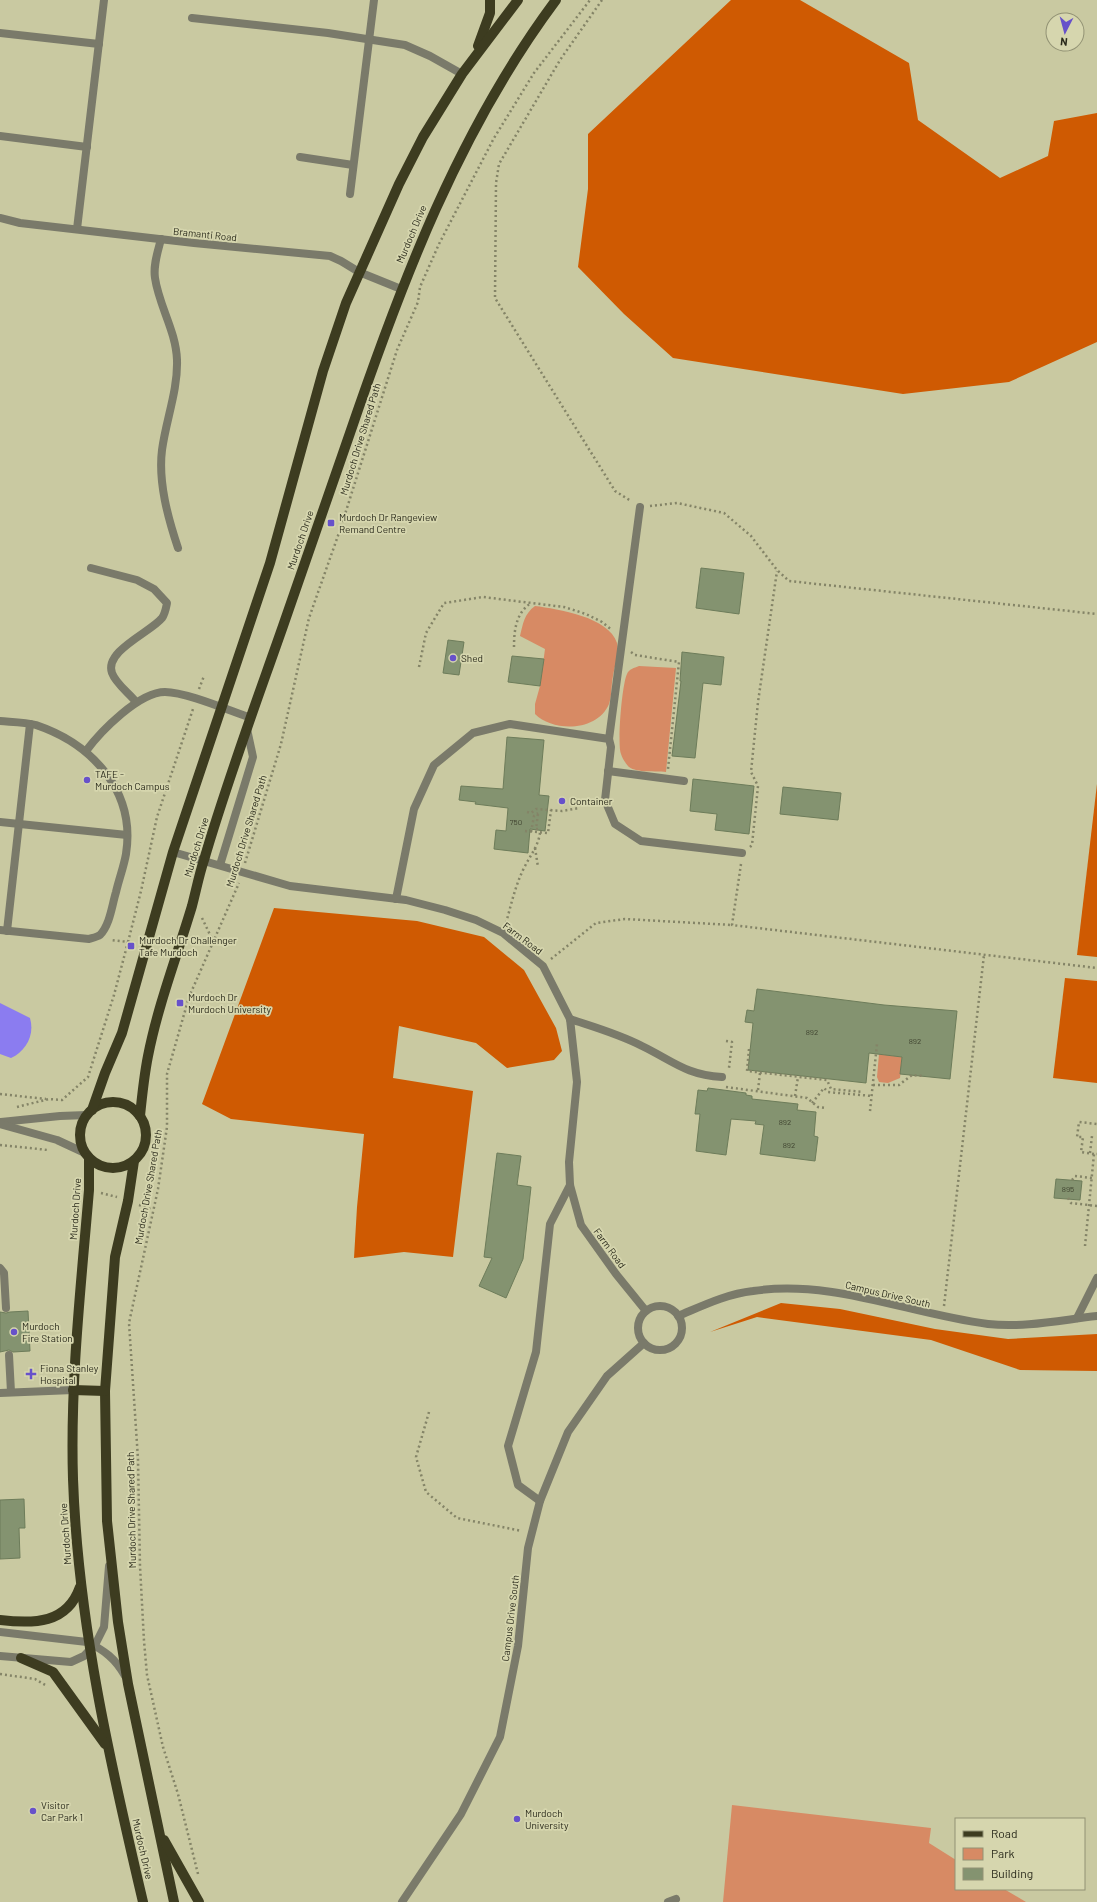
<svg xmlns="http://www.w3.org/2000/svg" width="1097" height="1902" viewBox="0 0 1097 1902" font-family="Barlow,sans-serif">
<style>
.green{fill:#d78a64}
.forest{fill:#cf5a02}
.water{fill:#8b7cf0}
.building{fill:#849370;stroke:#6d7c5a}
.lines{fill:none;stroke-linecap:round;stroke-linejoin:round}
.path{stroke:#848467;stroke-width:2.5;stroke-dasharray:2 3;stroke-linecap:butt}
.service{stroke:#7a7a6a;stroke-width:8}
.minor{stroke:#7a7a6a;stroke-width:8}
.tertiary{stroke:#7a7a6a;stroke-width:8}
.primary{stroke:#3d3c20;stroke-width:10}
.poi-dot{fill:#6751ca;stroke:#d6d6ae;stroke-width:1.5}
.labels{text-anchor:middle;stroke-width:3.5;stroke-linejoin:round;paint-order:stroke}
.number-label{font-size:8px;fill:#414531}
.street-label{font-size:10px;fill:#2b2b1c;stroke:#d6d6ae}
.poi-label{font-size:10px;fill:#2b2b1c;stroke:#d6d6ae;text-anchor:start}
</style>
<rect width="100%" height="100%" fill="#c9c9a1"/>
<g class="green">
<path d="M 535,606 C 558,609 609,617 617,643 C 620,652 614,668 613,676 C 611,685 612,696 609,704 C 598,731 554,733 535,714 L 535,704 L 540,686 L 545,649 L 520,636 C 523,624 524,614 535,606 Z"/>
<path d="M 639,666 L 676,668 L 666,772 C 656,771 637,773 629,767 C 626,764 622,758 621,754 C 617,744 622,684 627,674 C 629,669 634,668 639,666 Z"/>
<path d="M 879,1054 L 902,1057 L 900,1078 L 888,1083 L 879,1082 L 877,1077 Z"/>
<path d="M 732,1805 L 931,1828 L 929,1843 L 956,1860 L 956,1889 L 1004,1889 L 1026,1902 L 723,1902 Z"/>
</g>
<g class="forest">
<path d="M 731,0 L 800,0 L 909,63 L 918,120 L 1000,178 L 1048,156 L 1054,121 L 1097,113 L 1097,342 L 1009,382 L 903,394 L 673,358 L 624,314 L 578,267 L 588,189 L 588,134 Z"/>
<path d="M 1097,784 L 1097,957 L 1077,955 Z"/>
<path d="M 274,908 L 417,921 L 484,937 L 524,970 L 556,1028 L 562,1051 L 554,1060 L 507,1068 L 476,1043 L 399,1026 L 393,1078 L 473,1091 L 453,1257 L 404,1252 L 354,1258 L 357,1207 L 364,1134 L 231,1119 L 202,1104 Z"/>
<path d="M 1065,978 L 1097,981 L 1097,1083 L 1053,1078 Z"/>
<path d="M 781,1303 L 840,1309 L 935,1329 L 1008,1339 L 1097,1334 L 1097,1371 L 1020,1370 L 931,1340 L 757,1317 L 710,1332 Z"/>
</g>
<path class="water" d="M 0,1003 L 30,1018 C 35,1035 26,1051 11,1058 L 0,1054 Z"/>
<g class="building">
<path d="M 701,568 L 744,573 L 739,614 L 696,608 Z"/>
<path d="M 448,640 L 464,642 L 459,675 L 443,673 Z"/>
<path d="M 682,652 L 724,657 L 721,685 L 703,683 L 695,758 L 672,756 L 681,681 L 680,681 Z"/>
<path d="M 512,656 L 544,659 L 540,686 L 508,682 Z"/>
<path d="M 507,737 L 544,740 L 539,795 L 549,796 L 545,831 L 530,829 L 528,853 L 494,849 L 496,830 L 506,831 L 508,808 L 475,804 L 476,802 L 459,800 L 461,786 L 503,789 Z"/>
<path d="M 693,779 L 754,786 L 749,834 L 715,830 L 717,814 L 690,811 Z"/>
<path d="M 783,787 L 841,793 L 838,820 L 780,814 Z"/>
<path d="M 757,989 L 884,1005 L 957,1011 L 950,1079 L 900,1074 L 902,1057 L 869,1053 L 866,1083 L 748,1070 L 753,1023 L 745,1022 L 747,1010 L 754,1011 Z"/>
<path d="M 708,1088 L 746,1093 L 746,1095 L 752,1096 L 752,1099 L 798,1104 L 797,1110 L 816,1112 L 814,1136 L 818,1137 L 815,1161 L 760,1154 L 764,1125 L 755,1124 L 756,1121 L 731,1119 L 726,1155 L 696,1151 L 700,1114 L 695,1114 L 698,1090 L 707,1091 Z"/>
<path d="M 497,1153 L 521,1156 L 517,1185 L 531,1187 L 523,1259 L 506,1298 L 479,1286 L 492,1258 L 484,1257 Z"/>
<path d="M 1056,1179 L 1082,1181 L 1080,1200 L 1054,1198 Z"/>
<path d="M 28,1311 L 30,1351 L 13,1352 L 9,1350 L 0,1352 L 0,1312 L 6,1313 L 10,1312 Z"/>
<path d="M 24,1499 L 25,1528 L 19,1528 L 20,1558 L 0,1559 L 0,1500 Z"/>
</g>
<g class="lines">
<g class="path">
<path d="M 602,0 L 560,60 L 499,164 L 496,183 L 495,298 L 615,491 L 631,501"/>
<path d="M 650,506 L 677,503 L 724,513 L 751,536 L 777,570 L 789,581 L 1097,614"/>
<path d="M 514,647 C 514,630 516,613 531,603"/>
<path d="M 631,652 L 635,655 L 679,662 L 668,769"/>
<path d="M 419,667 L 426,633 L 444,603 L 483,597 L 564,607 L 586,614 L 602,622 L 612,630"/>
<path d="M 199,689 L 204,676"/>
<path d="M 527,812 L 531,813 L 536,809 L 562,811 L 579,808"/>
<path d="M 538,829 L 536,829 L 538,814"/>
<path d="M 525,831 L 548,833 L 551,810"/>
<path d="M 531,832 L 534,816 L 538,813"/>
<path d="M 750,847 L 752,845 L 758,786 L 751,772 L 758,702 L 777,571"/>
<path d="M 535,848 L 538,867"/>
<path d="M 245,863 L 281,744 L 309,618 L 340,530 L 397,350 L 418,302 L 420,287 L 439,244 L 494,138 L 534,73 L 590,0"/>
<path d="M 741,864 L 732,925 L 1097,968"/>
<path d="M 202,918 L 213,941"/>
<path d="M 506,923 C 511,905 515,887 523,870 C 529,857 538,847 540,833"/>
<path d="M 128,942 L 141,891 L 157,817 L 193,709"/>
<path d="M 551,959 L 596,923 L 625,919 L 732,925"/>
<path d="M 726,1041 L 732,1042 L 729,1068"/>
<path d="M 749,1049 L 747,1071 L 827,1080 L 831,1089 L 863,1092"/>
<path d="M 873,1085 L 899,1085 L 912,1075 L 924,1076"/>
<path d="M 726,1087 L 807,1098 L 818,1107 L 825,1108"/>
<path d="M 758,1090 L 760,1073"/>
<path d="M 0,1094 L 46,1099"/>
<path d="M 795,1096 L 798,1077"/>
<path d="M 812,1103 L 824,1088 L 828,1092 L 872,1096"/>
<path d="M 17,1107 L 49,1099 L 62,1100 L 88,1077 L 114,995 L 128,942 L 111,940"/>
<path d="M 870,1111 L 877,1044"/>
<path d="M 0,1145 L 48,1150"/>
<path d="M 1090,1153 L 1092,1136"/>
<path d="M 1094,1154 L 1081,1152 L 1083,1137 L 1077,1137 L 1079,1122 L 1097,1124"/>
<path d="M 1072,1180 L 1075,1176 L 1092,1178"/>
<path d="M 101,1193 L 117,1197"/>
<path d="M 1068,1198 L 1071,1203 L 1097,1206"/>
<path d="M 139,1205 L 153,1210"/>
<path d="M 1085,1246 L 1094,1154 L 1097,1154"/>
<path d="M 944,1306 L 984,955"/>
<path d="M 429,1412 L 416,1457 L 426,1492 L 457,1518 L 522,1531"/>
<path d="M 0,1674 L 35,1679 L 47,1686"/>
<path d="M 198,1874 L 178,1794 L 163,1747 L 147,1675 L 144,1641 L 140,1566 L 138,1459 L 129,1323 L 158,1189 L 167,1127 L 167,1074 L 189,997 L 239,883"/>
</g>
<g class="service">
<path d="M 192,18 L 328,33 L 405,45 L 430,56 L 462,74"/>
<path d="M 0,33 L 99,44"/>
<path d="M 0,136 L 87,147"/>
<path d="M 300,157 L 353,165"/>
<path d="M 350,194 L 374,0"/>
<path d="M 77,229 L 104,0"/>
<path d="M 161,239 C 158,251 153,265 155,278 C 159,306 176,331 177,360 C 178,390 166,420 162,450 C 158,482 168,518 178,548"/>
<path d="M 91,568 L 137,580 L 154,589 L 167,603 C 166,608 165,614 162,618 C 151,632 104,651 112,673 C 116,684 129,693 136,702"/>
<path d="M 0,721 C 12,722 25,722 36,725 C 92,744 136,791 126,854 C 124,866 119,879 116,892 C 112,905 110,925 100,935 C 97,937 92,938 89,939 L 0,930"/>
<path d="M 86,751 C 101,731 139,692 165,692 C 186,692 230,711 251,718"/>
<path d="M 0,822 L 127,835"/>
<path d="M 220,865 L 253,757 L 247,729"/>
<path d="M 7,931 L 30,724"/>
<path d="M 570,1019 C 594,1027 619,1034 642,1046 C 673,1061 686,1075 722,1077"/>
<path d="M 0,1268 L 4,1273 L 6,1308"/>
<path d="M 1077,1318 L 1097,1278"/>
<path d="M 9,1355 L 11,1392"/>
<path d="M 0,1393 L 73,1390"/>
<path d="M 540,1501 L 518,1485 L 508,1446 L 536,1352 L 550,1224 L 570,1185"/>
<path d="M 668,1902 L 676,1899"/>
</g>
<g class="minor">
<path d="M 0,218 L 20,223 L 194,243 L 330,256 L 341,261 L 359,272 L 401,289"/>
<path d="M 609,739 L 640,507"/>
<path d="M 608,771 L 684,781"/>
<path d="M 173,852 L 290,886 L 406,900 L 445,910 L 476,920 L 503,933 L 543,966 L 570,1019 L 577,1082 L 569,1162 L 570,1185 L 581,1225 L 616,1274 L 646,1311"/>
<path d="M 396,899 L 414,809 L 434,765 L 473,733 L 510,724 L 609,739 L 611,747 L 605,800 L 615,824 L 641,841 L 742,853"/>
<circle cx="660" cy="1328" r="22"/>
<path d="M 678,1316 C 702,1306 726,1294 753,1291 C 833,1279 909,1314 988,1324 C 1024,1328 1061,1320 1097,1316"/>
<path d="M 402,1902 L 461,1814 L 500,1737 L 518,1646 L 528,1548 L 540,1501 L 568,1432 L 607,1376 L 644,1343"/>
</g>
<g class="tertiary">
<path d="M 1,1122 L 60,1116 L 87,1115"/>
<path d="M 0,1124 L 57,1140 L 85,1153"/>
<path d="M 0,1632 L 87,1642 C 104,1650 116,1659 125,1676"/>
<path d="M 0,1656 L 71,1662 L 84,1656 L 96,1643 L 104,1627 L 109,1566"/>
</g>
<g class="primary">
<path d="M 478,46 L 490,13 L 490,0"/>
<circle cx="113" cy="1135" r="33"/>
<path d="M 92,1110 L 105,1073 L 122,1033 L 173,852 L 270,563 L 323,371 L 346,303 L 399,184 L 423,137 L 462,74 L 518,0"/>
<path d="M 140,1116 C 142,1096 144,1076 148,1056 C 158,1005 177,956 192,906 C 196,891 199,875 204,860 C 227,781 256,703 283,626 C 305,561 328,497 350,433 C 402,281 459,130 556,0"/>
<path d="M 89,1158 L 89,1190 C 81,1286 70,1382 73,1479 C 78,1623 110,1762 143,1902"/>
<path d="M 134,1161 L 128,1201 L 115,1257 L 105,1391 L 107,1521 L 118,1622 L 128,1684 L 174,1902"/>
<path d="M 73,1390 L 105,1391"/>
<path d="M 0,1620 C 34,1624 67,1624 80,1587"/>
<path d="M 21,1658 L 53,1672 L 105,1744"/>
<path d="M 164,1840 L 199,1902"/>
</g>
</g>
<g class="poi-dot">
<rect x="327" y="519" width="8" height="8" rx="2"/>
<circle cx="453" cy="658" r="4"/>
<circle cx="87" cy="780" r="4"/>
<circle cx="562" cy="801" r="4"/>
<rect x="127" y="942" width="8" height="8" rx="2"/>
<rect x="176" y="999" width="8" height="8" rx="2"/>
<circle cx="14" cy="1332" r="4"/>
<path d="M29 1368h4v4h4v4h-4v4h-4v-4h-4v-4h4z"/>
<circle cx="33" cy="1811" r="4"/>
<circle cx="517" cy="1819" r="4"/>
</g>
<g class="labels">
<g class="number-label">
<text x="516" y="825">750</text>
<text x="812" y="1035">892</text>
<text x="915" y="1044">892</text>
<text x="785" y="1125">892</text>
<text x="789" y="1148">892</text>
<text x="1068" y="1192">895</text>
</g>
<g class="street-label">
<text transform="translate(205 234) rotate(6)" y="4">Bramanti Road</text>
<text transform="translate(411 234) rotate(-67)" y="4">Murdoch Drive</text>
<text transform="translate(360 439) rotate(-73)" y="4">Murdoch Drive Shared Path</text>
<text transform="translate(300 540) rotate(-71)" y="4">Murdoch Drive</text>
<text transform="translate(246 831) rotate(-73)" y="4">Murdoch Drive Shared Path</text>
<text transform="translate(196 847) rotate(-73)" y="4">Murdoch Drive</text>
<text transform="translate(523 938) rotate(37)" y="4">Farm Road</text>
<text transform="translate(148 1187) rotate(-80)" y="4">Murdoch Drive Shared Path</text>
<text transform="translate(75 1209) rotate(-86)" y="4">Murdoch Drive</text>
<text transform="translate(610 1248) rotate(54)" y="4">Farm Road</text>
<text transform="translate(888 1294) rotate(13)" y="4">Campus Drive South</text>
<text transform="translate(131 1510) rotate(-91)" y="4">Murdoch Drive Shared Path</text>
<text transform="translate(65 1534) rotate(-94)" y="4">Murdoch Drive</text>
<text transform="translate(510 1618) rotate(-83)" y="4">Campus Drive South</text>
<text transform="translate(143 1849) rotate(77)" y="4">Murdoch Drive</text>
</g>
<g class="poi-label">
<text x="339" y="521">Murdoch Dr Rangeview<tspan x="339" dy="12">Remand Centre</tspan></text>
<text x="461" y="662">Shed</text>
<text x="95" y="778">TAFE -<tspan x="95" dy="12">Murdoch Campus</tspan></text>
<text x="570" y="805">Container</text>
<text x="139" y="944">Murdoch Dr Challenger<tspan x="139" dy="12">Tafe Murdoch</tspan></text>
<text x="188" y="1001">Murdoch Dr<tspan x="188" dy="12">Murdoch University</tspan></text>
<text x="22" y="1330">Murdoch<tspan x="22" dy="12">Fire Station</tspan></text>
<text x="40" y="1372">Fiona Stanley<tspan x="40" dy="12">Hospital</tspan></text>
<text x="41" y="1809">Visitor<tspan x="41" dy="12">Car Park 1</tspan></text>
<text x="525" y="1817">Murdoch<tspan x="525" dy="12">University</tspan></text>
</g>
</g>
<rect x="955" y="1818" width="130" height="72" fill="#d6d6ae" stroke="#929274"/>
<rect x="963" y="1831" width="20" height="6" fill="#3d3c20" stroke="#929274"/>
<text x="991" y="1838" font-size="12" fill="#2b2b1c">Road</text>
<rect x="963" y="1848" width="20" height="12" fill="#d78a64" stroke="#929274"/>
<text x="991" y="1858" font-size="12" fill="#2b2b1c">Park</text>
<rect x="963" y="1868" width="20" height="12" fill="#849370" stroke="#929274"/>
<text x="991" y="1878" font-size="12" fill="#2b2b1c">Building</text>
<g transform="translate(1065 32) rotate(186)"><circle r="19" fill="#d6d6ae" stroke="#929274"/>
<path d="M0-3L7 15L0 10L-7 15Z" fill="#6751ca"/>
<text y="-6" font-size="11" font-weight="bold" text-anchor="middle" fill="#2b2b1c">N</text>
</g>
</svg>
